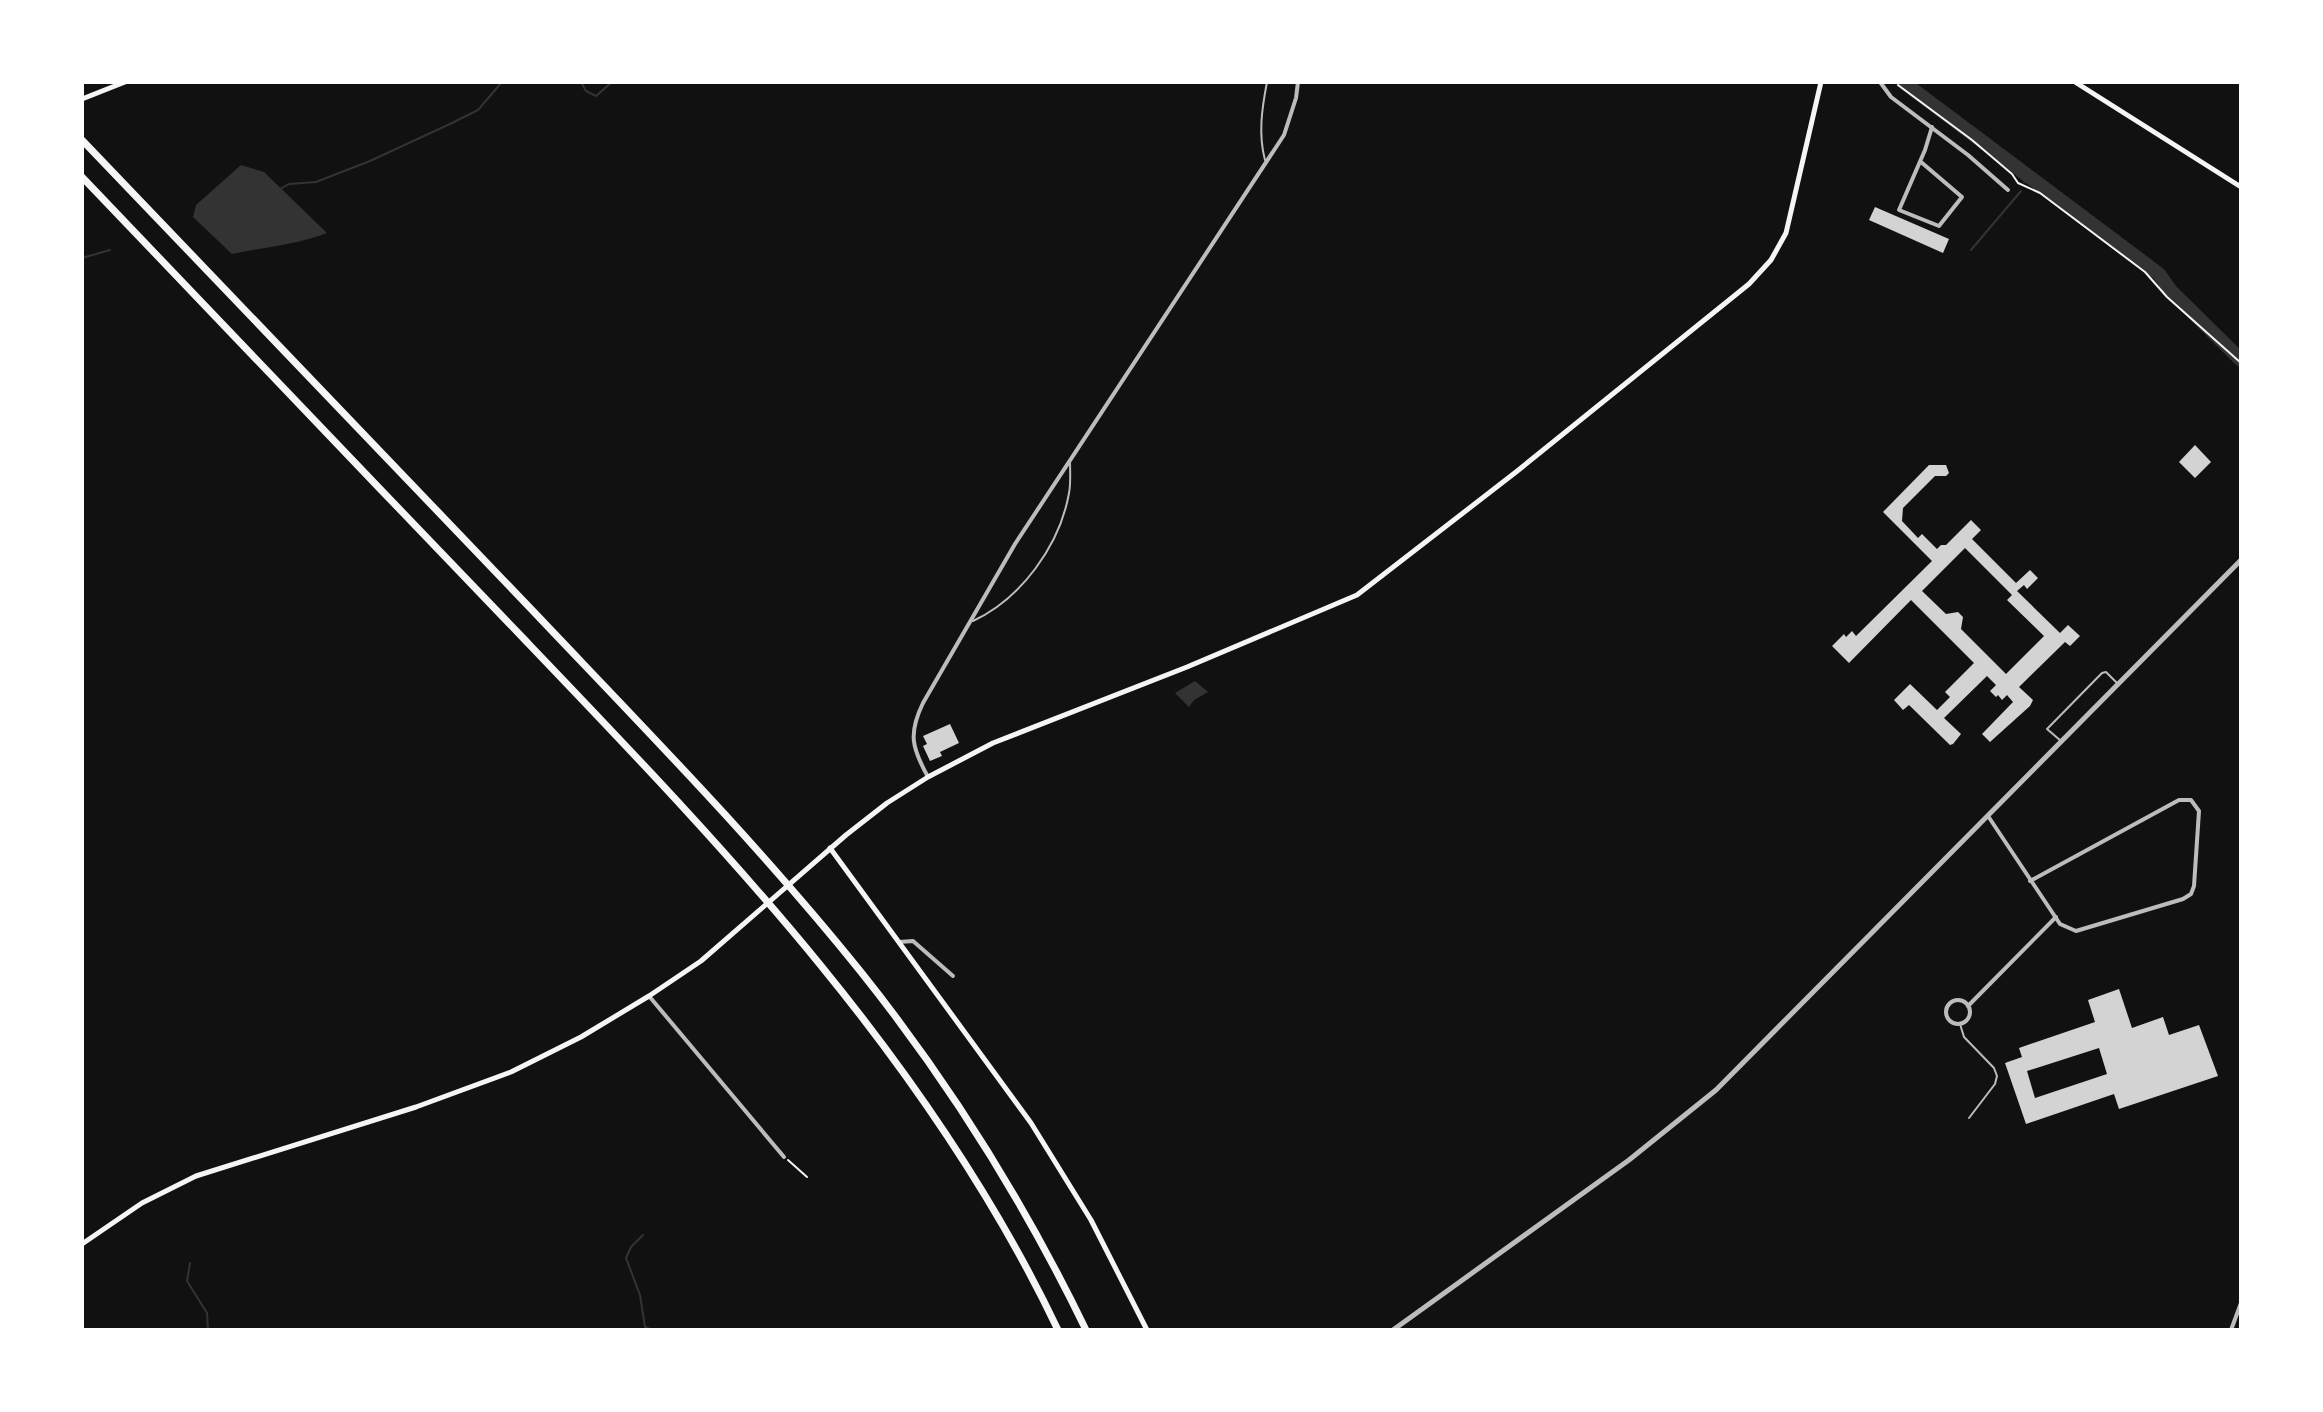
<svg xmlns="http://www.w3.org/2000/svg" width="2323" height="1412" viewBox="0 0 2323 1412" font-family="'Public Sans',sans-serif">
<style>
.water{fill:#333}
.lines{fill:none;stroke-linecap:round;stroke-linejoin:round}
.stream{stroke:#333;stroke-width:2}
.river{stroke:#333;stroke-width:14}
.building{fill:#d3d3d3;fill-rule:evenodd}
.path{stroke:#f5f5f5;stroke-width:2}
.service{stroke:#bcbcbc;stroke-width:2}
.minor{stroke:#bcbcbc;stroke-width:4}
.tertiary{stroke:#bcbcbc;stroke-width:5}
.secondary{stroke:#f5f5f5;stroke-width:5}
.motorway{stroke:#f5f5f5;stroke-width:7}
</style>
<rect width="100%" height="100%" fill="#111"/>
<g class="water">
<path d="M 241,165 L 264,172 L 327,233 C 296,245 265,247 232,254 L 193,217 L 196,205 Z"/>
<path d="M 1195,681 L 1208,692 L 1194,700 L 1189,707 L 1175,693 Z"/>
</g>
<g class="lines">
<g class="stream">
<path d="M 581,82 L 586,91 L 596,96 L 612,82"/>
<path d="M 2024,182 L 2026,175"/>
<path d="M 280,189 L 289,184 L 316,182 L 370,161 L 452,123 L 478,110 L 502,82"/>
<path d="M 1971,250 L 2021,191"/>
<path d="M 82,258 L 110,250"/>
<path d="M 643,1235 L 631,1247 L 626,1258 L 640,1295 L 645,1327 L 652,1330"/>
<path d="M 190,1263 L 187,1281 L 207,1313 L 208,1330"/>
</g>
<path class="river" d="M 1903,82 L 2159,274 L 2171,291 L 2241,360"/>
</g>
<g class="building">
<path d="M 1875,207 L 1949,239 L 1943,253 L 1869,220 Z"/>
<path d="M 2195,445 L 2211,462 L 2195,478 L 2179,462 Z"/>
<path d="M 1929,465 L 1946,465 L 1949,473 L 1946,476 L 1935,476 L 1903,508 L 1902,521 L 1918,538 L 1922,534 L 1937,549 L 1941,545 L 1946,545 L 1971,520 L 1981,530 L 1972,539 L 2016,583 L 2030,570 L 2038,578 L 2027,589 L 2024,585 L 2017,591 L 2060,633 L 2068,625 L 2080,636 L 2070,646 L 2065,642 L 2019,687 L 2033,700 L 2030,706 L 1990,742 L 1982,734 L 2013,702 L 2007,695 L 2002,700 L 1998,695 L 1996,697 L 1990,691 L 1996,685 L 1987,676 L 1944,718 L 1961,734 L 1953,744 L 1950,745 L 1909,705 L 1903,710 L 1894,700 L 1910,684 L 1937,710 L 1950,697 L 1945,692 L 1974,663 L 1911,600 L 1849,663 L 1832,646 L 1844,634 L 1846,637 L 1852,631 L 1856,636 L 1932,561 L 1883,512 ZM 1965,548 L 2012,595 L 2007,600 L 2044,636 L 2006,674 L 1961,629 L 1963,617 L 1958,612 L 1946,614 L 1922,591 Z"/>
<path d="M 950,724 L 959,743 L 940,752 L 942,756 L 930,761 L 923,746 L 927,744 L 923,736 Z"/>
<path d="M 2119,989 L 2132,1028 L 2163,1017 L 2169,1035 L 2199,1025 L 2218,1076 L 2119,1109 L 2114,1094 L 2026,1124 L 2005,1063 L 2022,1057 L 2019,1048 L 2095,1022 L 2088,1000 ZM 2099,1048 L 2107,1074 L 2035,1098 L 2027,1071 Z"/>
</g>
<g class="lines">
<g class="path">
<path d="M 1898,85 L 1972,140 L 2012,174 L 2018,183 L 2040,193 L 2145,272 L 2167,297 L 2241,363"/>
<path d="M 788,1160 L 807,1177"/>
</g>
<g class="service">
<path d="M 1265,160 C 1258,134 1262,108 1267,82"/>
<path d="M 973,621 C 1021,599 1060,545 1069,493 C 1071,483 1070,472 1070,461"/>
<path d="M 2061,741 L 2047,729 L 2102,673 L 2106,672 L 2118,684"/>
<path d="M 1960,1024 L 1964,1037 L 1994,1068 L 1997,1076 L 1995,1084 L 1969,1118"/>
</g>
<g class="minor">
<path d="M 1880,82 L 1891,97 L 1968,155 L 2008,190"/>
<path d="M 1921,162 L 1962,197 L 1939,226 L 1899,210 L 1925,150 L 1932,127"/>
<path d="M 928,777 C 912,748 908,734 923,703 L 1015,544 L 1284,135 L 1296,98 L 1298,82"/>
<path d="M 1988,816 L 2060,924 L 2076,931 L 2183,899 L 2191,894 L 2194,886 L 2199,811 L 2191,800 L 2179,800 L 2030,881"/>
<path d="M 899,942 L 913,941 L 953,976"/>
<path d="M 649,996 L 784,1157"/>
<circle cx="1958" cy="1012" r="12"/>
<path d="M 1968,1006 L 2056,917"/>
<path d="M 2231,1330 L 2241,1303"/>
</g>
<path class="tertiary" d="M 1393,1330 L 1629,1160 L 1716,1090 L 2241,560"/>
<g class="secondary">
<path d="M 2075,82 L 2241,187"/>
<path d="M 82,99 L 125,82"/>
<path d="M 830,848 L 1031,1123 L 1091,1220 L 1147,1330"/>
<path d="M 82,1244 L 142,1203 L 196,1176 L 416,1107 L 511,1072 L 581,1037 L 649,996 L 701,961 L 846,835 L 887,803 L 928,777 L 993,743 L 1187,667 L 1357,595 L 1516,472 L 1749,284 L 1771,260 L 1786,233 L 1821,82"/>
</g>
<g class="motorway">
<path d="M 82,140 C 232,297 383,454 533,611 C 645,729 759,845 861,972 C 948,1081 1025,1204 1086,1330"/>
<path d="M 82,177 C 230,332 377,486 525,640 C 727,851 931,1063 1058,1330"/>
</g>
</g>
<rect width="2323" height="1412" fill="none" stroke="#ffffff" stroke-width="168"/>
</svg>
